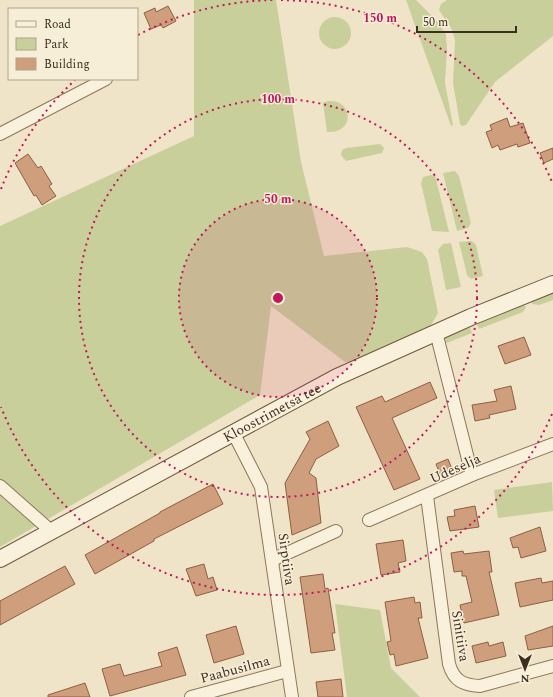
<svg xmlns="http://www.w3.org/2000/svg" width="553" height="697" viewBox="0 0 553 697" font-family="Spectral,serif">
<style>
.green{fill:#c9cf9b}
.building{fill:#cf9f7d;stroke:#8d5f41}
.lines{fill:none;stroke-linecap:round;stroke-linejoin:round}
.street-casing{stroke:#8d765c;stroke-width:14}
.secondary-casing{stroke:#6f573f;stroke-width:18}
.street{stroke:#faf1dc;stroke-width:12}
.secondary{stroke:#faf1dc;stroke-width:16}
.ring{fill:none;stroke:#c2185b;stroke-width:2;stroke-dasharray:2 4}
.labels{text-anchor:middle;stroke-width:3;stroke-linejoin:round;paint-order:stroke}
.street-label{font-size:14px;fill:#3d2e20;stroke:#f7eed8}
.centre{fill:#c2185b;stroke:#f7eed8;stroke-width:2}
.ring-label{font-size:12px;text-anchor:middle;font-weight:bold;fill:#c2185b;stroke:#f7eed8;stroke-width:3;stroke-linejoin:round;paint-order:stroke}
</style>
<rect width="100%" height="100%" fill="#f0e4c8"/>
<g class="green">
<path d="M 194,0 L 276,0 L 301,162 L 324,256 L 407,247 L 422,252 L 427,259 L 438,313 L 430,327 L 351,362 L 345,362 L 271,306 L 260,395 L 0,547 L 0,226 L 194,136 Z"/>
<path d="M 406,0 L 416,0 L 437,21 L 446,35 L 447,49 L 445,83 L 453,125 L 451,126 Z"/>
<path d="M 447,0 L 553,0 L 553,36 L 495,82 L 466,125 L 462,126 L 460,124 L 453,83 L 455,40 L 451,28 L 439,10 L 441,4 Z"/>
<circle cx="335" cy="33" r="16"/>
<path d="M 328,101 C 354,99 355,134 327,132 L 323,103 Z"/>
<path d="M 380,144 L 384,148 L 382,153 L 346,161 L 341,155 L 342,150 L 346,148 Z"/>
<path d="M 455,171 L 459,176 L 471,223 L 468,228 L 457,231 L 443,173 Z"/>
<path d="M 435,174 L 435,175 L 449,232 L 432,231 L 421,183 L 423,177 Z"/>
<path d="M 469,241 L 472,241 L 476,245 L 483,276 L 471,279 L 467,275 L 459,242 Z"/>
<path d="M 451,243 L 461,287 L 446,290 L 438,250 L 443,244 Z"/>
<path d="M 553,291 L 553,300 L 539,305 L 532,304 L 532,301 Z"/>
<path d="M 523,304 L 526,307 L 523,312 L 479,329 L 477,324 Z"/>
<path d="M 466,328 L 470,328 L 472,333 L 444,344 L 444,339 L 446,336 Z"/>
<path d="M 552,482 L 553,511 L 498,518 L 494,490 Z"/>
<path d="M 335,604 L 380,610 L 391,668 L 420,697 L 347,697 Z"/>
</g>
<g class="building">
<path d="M 168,6 L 176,21 L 163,28 L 161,25 L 151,29 L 144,13 L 155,8 L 156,12 Z"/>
<path d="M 507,118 L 510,127 L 523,123 L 530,143 L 518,147 L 517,144 L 500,150 L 498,145 L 492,148 L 486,132 L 492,130 L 490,125 Z"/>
<path d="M 553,148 L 553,159 L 544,163 L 540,153 Z"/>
<path d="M 28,154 L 38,168 L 41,166 L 52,184 L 49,186 L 56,196 L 42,205 L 36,195 L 34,196 L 15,163 Z"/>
<path d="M 524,337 L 531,355 L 505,364 L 498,346 Z"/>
<path d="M 430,382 L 437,398 L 392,418 L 420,479 L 394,490 L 356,407 L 382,396 L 385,402 Z"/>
<path d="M 511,386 L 516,409 L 489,415 L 490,418 L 475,421 L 472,405 L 497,401 L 494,390 Z"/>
<path d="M 328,421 L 339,446 L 316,459 L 309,473 L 316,478 L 321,523 L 292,535 L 285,483 L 310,439 L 306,432 Z"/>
<path d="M 448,459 L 452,469 L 440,474 L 436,464 Z"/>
<path d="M 213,484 L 223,504 L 154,539 L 154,541 L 95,574 L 85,555 L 160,513 L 160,512 Z"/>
<path d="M 475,506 L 479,527 L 450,531 L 447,517 L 455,516 L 454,510 Z"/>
<path d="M 540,527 L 546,551 L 521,558 L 518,547 L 513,548 L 510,538 Z"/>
<path d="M 403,540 L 406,561 L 398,563 L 400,572 L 381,575 L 376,544 Z"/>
<path d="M 463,551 L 464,554 L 489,551 L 492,572 L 489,572 L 499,615 L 464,623 L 460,605 L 472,602 L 466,576 L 462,576 L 462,571 L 454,572 L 451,553 Z"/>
<path d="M 204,564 L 208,579 L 213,577 L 217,590 L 196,596 L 186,569 Z"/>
<path d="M 65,566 L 75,584 L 0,625 L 0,601 Z"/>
<path d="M 323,574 L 325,589 L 328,588 L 335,633 L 332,633 L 335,650 L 311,653 L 300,577 Z"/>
<path d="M 541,578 L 542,583 L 553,581 L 553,600 L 520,607 L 515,583 Z"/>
<path d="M 414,597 L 415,603 L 420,602 L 422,618 L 418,618 L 428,658 L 396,666 L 394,654 L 390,655 L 387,642 L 391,641 L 385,602 Z"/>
<path d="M 236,626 L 244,654 L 214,663 L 206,635 Z"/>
<path d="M 553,626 L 553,646 L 528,650 L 525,636 Z"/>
<path d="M 488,642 L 489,646 L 503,642 L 506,656 L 476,663 L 472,646 Z"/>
<path d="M 177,647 L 186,675 L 110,696 L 102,669 L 120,664 L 124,676 L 162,666 L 158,653 Z"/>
<path d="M 341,679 L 343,697 L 318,697 L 316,682 Z"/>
<path d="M 85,683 L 90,697 L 48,697 L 48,695 Z"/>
</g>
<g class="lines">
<g class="street-casing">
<g id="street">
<path d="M 0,134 L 106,79"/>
<path d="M 436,332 L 472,475"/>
<path d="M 233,432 L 261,487 L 292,697"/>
<path d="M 0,486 L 51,531"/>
<path d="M 427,496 L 449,664 C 454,681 463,685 480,686 L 553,666"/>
<path d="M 369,520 L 472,475 L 553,444"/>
<path d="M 272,560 L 336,531"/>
<path d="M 191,697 L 287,671"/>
</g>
</g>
<g class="secondary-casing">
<g id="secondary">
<path id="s1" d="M 0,559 L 337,377 L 471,317 L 553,284"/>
</g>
</g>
<use href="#street" class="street"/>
<use href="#secondary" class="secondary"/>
</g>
<circle cx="278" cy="298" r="99" fill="#c2185b" fill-opacity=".12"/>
<g class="ring">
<circle cx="278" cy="298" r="99"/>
<circle cx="278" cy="298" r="199"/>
<path d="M552 414A298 298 0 0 1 1 407M1 189A298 298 0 0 1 75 80M138 35A298 298 0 0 1 275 0M281 0A298 298 0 0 1 552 182"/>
</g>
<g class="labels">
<g class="street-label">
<text dy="5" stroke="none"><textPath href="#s1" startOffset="309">Kloostrimetsa tee</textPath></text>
<text transform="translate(455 468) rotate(-24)" y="5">Udeselja</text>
<text transform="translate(287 559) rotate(82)" y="5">Sirptiiva</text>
<text transform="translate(461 636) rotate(81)" y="5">Sinitiiva</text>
<text transform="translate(235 669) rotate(-15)" y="5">Paabusilma</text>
</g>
</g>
<circle cx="278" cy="298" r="6" class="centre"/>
<g class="ring-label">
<text x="380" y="22">150 m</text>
<text x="278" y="103">100 m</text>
<text x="278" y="203">50 m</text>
</g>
<rect x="8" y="8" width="130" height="72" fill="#f7eed8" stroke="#ada18e"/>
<rect x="16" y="21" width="20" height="6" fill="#faf1dc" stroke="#ada18e"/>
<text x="44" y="28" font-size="12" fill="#3d2e20">Road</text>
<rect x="16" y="38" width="20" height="12" fill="#c9cf9b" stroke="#ada18e"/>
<text x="44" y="48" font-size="12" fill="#3d2e20">Park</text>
<rect x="16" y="58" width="20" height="12" fill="#cf9f7d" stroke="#ada18e"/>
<text x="44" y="68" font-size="12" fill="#3d2e20">Building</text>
<g transform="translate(525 669) rotate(180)" stroke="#f7eed8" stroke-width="3" paint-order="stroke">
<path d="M0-3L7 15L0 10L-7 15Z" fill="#3d2e20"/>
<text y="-6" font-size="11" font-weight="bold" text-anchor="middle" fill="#3d2e20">N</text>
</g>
<path d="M417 26v6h99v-6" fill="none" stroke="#3d2e20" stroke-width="2"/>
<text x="423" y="26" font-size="12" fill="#3d2e20" stroke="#f7eed8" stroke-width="3" paint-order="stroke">50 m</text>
</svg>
